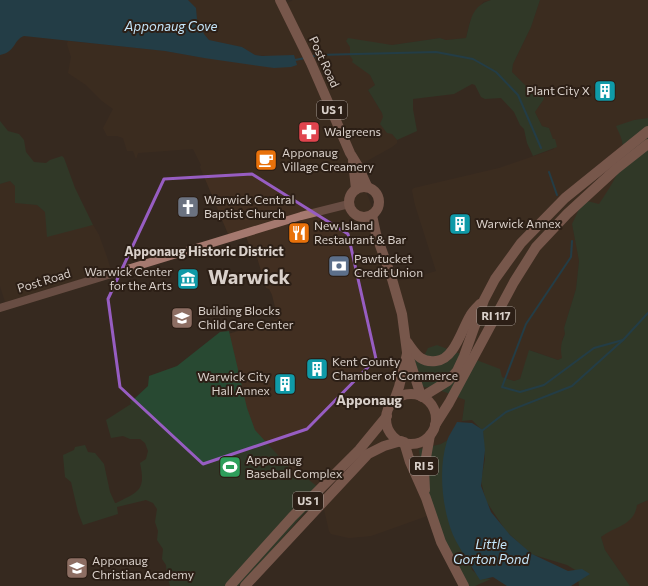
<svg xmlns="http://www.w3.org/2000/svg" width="648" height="586" viewBox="0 0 648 586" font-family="Commissioner,sans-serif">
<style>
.built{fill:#422f21}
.green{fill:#284932}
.water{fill:#0d5475}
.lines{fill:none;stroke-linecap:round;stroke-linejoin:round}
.stream{stroke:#0d5475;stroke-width:2}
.secondary{stroke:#a5796f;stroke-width:8}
.primary{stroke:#c68e82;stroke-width:10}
.marked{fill:none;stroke:#975dc2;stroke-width:3;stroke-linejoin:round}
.labels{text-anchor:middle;stroke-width:4;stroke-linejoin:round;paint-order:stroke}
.shield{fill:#2c1f16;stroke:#a59b94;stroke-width:1}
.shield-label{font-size:11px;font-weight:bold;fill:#d9d0ca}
.street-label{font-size:12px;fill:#d9d0ca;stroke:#2c1f16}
.poi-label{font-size:12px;fill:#d9d0ca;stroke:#2c1f16;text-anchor:start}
.water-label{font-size:13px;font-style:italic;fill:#c5e7fc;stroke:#2c1f16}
.neighbourhood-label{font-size:13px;font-weight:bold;fill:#d9d0ca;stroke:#2c1f16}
.quarter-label{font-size:14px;font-weight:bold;fill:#d9d0ca;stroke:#2c1f16}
.town-label{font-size:20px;font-weight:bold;fill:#d9d0ca;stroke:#2c1f16}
</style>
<rect width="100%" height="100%" fill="#36291f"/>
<g class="built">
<path d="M 188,0 L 280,0 L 284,5 L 293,0 L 491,0 L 483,2 L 470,21 L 466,38 L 446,40 L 440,38 L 392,45 L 371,43 L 350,47 L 350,56 L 370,75 L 375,85 L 368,90 L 382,113 L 392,134 L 397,140 L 397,143 L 392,147 L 356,167 L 371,204 L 394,281 L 411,279 L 436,271 L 415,205 L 412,190 L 414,188 L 499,168 L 554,149 L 553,140 L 549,128 L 542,126 L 535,112 L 544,99 L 528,88 L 512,72 L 513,64 L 531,27 L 540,0 L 648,0 L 648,118 L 634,120 L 622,141 L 623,158 L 613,184 L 599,205 L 587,201 L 572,224 L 579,261 L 576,289 L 564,328 L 565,334 L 562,340 L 562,358 L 558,360 L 530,350 L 520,379 L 514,381 L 502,377 L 416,386 L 429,387 L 443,390 L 465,400 L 462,421 L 451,438 L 441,444 L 420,449 L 430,515 L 371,536 L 349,538 L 331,534 L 329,531 L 321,496 L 323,491 L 294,477 L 255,438 L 248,422 L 228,334 L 278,319 L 272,295 L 269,289 L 266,288 L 256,254 L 250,248 L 244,231 L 230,235 L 228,234 L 200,167 L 201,165 L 193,149 L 138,153 L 136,159 L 133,151 L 127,151 L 123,138 L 117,136 L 107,136 L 103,128 L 113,109 L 102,101 L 86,85 L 68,73 L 71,57 L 67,44 L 68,41 L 165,51 L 204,58 L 270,56 L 255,55 L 242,47 L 209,40 L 204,34 L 197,19 L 196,8 Z"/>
<path d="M 10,181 L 15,186 L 19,203 L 37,205 L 45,212 L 89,226 L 93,225 L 99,235 L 107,257 L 111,270 L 110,271 L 5,302 L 0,286 L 0,184 Z"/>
<path d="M 648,500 L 648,586 L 630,586 L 605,550 L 601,537 L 637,505 Z"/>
</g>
<g class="green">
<path d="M 491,0 L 540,0 L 531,27 L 513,64 L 512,72 L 528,88 L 542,87 L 544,99 L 535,112 L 542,126 L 549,128 L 553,139 L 555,139 L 557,147 L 533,156 L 527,143 L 524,129 L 520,125 L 514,112 L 501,98 L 485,99 L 481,97 L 475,85 L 472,84 L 454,94 L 413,99 L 413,109 L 417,131 L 397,140 L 392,134 L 387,133 L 380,124 L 383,117 L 382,113 L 368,90 L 375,85 L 370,75 L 352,62 L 353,60 L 350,56 L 350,47 L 346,41 L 348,38 L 392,45 L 440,38 L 446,40 L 466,38 C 471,20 471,6 491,0 Z"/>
<path d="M 648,118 L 648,500 L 637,505 C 634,526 615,526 601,537 L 605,550 L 630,586 L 579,586 L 577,571 L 567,565 L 531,554 L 506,531 L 486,501 L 481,481 L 485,459 L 483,431 L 472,420 L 462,421 L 465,400 C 448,393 434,387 416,386 L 409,356 L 425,354 L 428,348 L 437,345 L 500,369 L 502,377 L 514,381 L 520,379 L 529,350 L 558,360 L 562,358 C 560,349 561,342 565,334 L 564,328 L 576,289 L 579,261 L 572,224 L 582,203 L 587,201 L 599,204 C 611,186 627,164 622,141 C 621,136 618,131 616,126 L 634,120 Z"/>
<path d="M 0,121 L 8,131 L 19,134 L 24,140 L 26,152 L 34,162 L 46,163 L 50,160 L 62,156 L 64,158 L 75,188 L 93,225 L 47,237 L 45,212 L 37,205 L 15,203 L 15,186 L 10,181 L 0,184 Z"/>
<path d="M 229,331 L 247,408 L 255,430 L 297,476 L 302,475 L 306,471 L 310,477 L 309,480 L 323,491 L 321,496 L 316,500 L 256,568 L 238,586 L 170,586 L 167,575 L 166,565 L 162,559 L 163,549 L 157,540 L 158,531 L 155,522 L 157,509 L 153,503 L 146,500 L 117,507 L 118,514 L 83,525 L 78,512 L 71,482 L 65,477 L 63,455 L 74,450 L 75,447 L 85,445 L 88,452 L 95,453 L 104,464 L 110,492 L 115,503 L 116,503 C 139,492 146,490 140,463 L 146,459 L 148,451 L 145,443 L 140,439 L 130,439 L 123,436 L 111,438 L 106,420 L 131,404 L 130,401 L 134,399 L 148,386 L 149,376 L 177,366 L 220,332 Z"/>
<path d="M 451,438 L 465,547 L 472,570 L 480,577 L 491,579 L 475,586 L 464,586 L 440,542 L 422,472 L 419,450 L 420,449 L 441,444 Z"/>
</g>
<g class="water">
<path d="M 0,0 L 188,0 L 196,8 L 197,19 L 204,34 L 209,40 L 242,47 L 255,55 L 262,56 L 294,55 L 297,65 L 291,67 L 274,68 L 204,58 L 165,51 L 24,36 C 13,40 16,52 0,55 Z"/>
<path d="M 457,422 L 472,423 L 483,430 L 485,450 L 481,486 L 491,512 L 510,535 L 532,554 L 568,571 L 582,569 L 590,574 L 571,586 L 507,586 L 493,577 L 480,580 C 471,565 460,550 453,535 C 442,508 438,469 447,441 C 449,435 454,428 457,422 Z"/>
</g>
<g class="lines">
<g class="stream">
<path d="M 311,57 L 317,55 L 436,52 L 473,59 L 496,72 L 518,95 L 541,148"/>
<path d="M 295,60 L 305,58"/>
<path d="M 549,172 L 557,195"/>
<path d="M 572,241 L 571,257 L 526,324 L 502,387 L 520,392 L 544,385 L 594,348 L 623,340"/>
<path d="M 483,430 L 506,412 L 572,386 L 623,340 L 648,313"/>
</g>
<path class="secondary" d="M 0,308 L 301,216 L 349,204"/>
<g class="primary">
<path d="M 280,0 L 311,63 L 350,153 L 358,166 L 367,186"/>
<path d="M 353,161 L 356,189"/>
<circle cx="364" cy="202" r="15"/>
<path d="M 372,215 L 376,234 L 392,279 L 402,314 L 407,352 L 421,396"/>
<path d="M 407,342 C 416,354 420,363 436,361 C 454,360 462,329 470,316 C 472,312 476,308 480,304"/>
<circle cx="411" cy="419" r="25"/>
<path d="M 422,397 L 448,381 L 457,371 L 464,356 L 484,300 L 495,279 L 521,243 L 565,198 L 648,131"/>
<path d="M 394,401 L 399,387 L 407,354"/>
<path d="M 435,425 L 449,403 L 514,282 L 536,247 L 567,214 L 616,169 L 648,144"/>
<path d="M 404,442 L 410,462 L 426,498 L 441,542 L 464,586"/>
<path d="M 425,490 L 424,469 L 430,435"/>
<path d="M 230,586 L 292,517 L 359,450 L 387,416"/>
<path d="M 245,586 L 368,454 L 384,446 L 401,441"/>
</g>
</g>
<path d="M0 0H648V586H0ZM 252,174 L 348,234 L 376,359 L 307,429 L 203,464 L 120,387 L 108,299 L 164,179 Z" fill="#36291f" fill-opacity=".55" fill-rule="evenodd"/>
<path class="marked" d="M 252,174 L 348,234 L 376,359 L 307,429 L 203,464 L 120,387 L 108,299 L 164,179 Z"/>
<defs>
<g id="building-square" transform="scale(1.15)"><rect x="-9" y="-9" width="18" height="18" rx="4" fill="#0f9aa8" stroke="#2c1f16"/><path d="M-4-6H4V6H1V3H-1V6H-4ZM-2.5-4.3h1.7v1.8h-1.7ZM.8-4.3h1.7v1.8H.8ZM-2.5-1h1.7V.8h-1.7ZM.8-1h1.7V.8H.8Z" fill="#fff"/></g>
<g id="pharmacy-square" transform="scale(1.15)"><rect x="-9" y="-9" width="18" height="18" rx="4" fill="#e0444e" stroke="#2c1f16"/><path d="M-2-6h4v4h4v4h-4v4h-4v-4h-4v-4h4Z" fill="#fff"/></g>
<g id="cafe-square" transform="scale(1.15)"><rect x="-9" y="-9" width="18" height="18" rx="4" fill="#e8710a" stroke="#2c1f16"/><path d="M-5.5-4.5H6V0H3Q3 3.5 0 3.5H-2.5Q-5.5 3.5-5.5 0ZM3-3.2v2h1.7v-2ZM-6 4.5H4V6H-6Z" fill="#fff"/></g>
<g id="church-square" transform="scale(1.15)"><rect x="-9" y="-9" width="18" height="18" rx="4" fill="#6b7280" stroke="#2c1f16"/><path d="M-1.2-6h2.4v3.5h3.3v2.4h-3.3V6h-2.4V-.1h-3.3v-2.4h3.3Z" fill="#fff"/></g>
<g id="restaurant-square" transform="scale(1.15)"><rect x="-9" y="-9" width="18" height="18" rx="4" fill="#e8710a" stroke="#2c1f16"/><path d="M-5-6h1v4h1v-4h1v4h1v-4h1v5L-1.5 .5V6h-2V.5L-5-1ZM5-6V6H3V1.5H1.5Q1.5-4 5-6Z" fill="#fff"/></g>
<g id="bank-square" transform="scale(1.15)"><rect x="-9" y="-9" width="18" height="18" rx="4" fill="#5c6f8a" stroke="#2c1f16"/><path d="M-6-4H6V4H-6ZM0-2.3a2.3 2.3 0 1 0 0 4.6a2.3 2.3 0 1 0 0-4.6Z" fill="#fff"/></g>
<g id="museum-square" transform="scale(1.15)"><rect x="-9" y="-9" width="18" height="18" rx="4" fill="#0f9aa8" stroke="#2c1f16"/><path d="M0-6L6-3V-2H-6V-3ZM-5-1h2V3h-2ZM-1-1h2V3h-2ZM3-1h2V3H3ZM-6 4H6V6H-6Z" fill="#fff"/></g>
<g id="school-square" transform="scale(1.15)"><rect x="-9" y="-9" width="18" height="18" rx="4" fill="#8d6e63" stroke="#2c1f16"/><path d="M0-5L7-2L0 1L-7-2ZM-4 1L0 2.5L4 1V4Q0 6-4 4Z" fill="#fff"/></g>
<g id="stadium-square" transform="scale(1.15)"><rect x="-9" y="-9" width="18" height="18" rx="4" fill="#2e9e5b" stroke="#2c1f16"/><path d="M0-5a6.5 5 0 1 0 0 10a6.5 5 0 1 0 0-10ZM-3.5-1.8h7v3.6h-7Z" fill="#fff"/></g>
</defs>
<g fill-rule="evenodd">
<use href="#building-square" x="605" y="91"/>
<use href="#pharmacy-square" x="309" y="132"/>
<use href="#cafe-square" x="266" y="160"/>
<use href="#church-square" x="188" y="207"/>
<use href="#building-square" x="460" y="224"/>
<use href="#restaurant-square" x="299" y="233"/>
<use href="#bank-square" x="339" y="266"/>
<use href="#museum-square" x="188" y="279"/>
<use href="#school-square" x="182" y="318"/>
<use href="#building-square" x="317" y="369"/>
<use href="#building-square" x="285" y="384"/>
<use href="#stadium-square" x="230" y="467"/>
<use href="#school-square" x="77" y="568"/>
</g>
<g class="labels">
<g class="shield">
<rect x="317" y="101" width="30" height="18" rx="3"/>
<rect x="477" y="307" width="38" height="18" rx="3"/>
<rect x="410" y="457" width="28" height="18" rx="3"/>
<rect x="293" y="492" width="30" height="18" rx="3"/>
</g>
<g class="shield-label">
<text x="332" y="114">US 1</text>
<text x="496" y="320">RI 117</text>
<text x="424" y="470">RI 5</text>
<text x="308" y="505">US 1</text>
</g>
<g class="street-label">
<text transform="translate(324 62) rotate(65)" y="4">Post Road</text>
<text transform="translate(44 281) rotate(-17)" y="4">Post Road</text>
</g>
<g class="poi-label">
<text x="590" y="95" text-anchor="end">Plant City X</text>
<text x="324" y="136">Walgreens</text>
<text x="282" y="157">Apponaug<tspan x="282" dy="14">Village Creamery</tspan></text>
<text x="204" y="204">Warwick Central<tspan x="204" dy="14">Baptist Church</tspan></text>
<text x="476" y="228">Warwick Annex</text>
<text x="314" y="230">New Island<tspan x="314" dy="14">Restaurant &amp; Bar</tspan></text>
<text x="354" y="263">Pawtucket<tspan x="354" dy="14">Credit Union</tspan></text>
<text x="172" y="276" text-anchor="end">Warwick Center<tspan x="172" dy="14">for the Arts</tspan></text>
<text x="198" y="315">Building Blocks<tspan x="198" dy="14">Child Care Center</tspan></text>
<text x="332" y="366">Kent County<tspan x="332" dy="14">Chamber of Commerce</tspan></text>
<text x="270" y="381" text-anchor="end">Warwick City<tspan x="270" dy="14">Hall Annex</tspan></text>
<text x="246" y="464">Apponaug<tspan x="246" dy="14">Baseball Complex</tspan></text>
<text x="92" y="565">Apponaug<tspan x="92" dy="14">Christian Academy</tspan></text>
</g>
<g class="water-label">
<text x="171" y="31">Apponaug Cove</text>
<text x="491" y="549">Little<tspan x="491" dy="15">Gorton Pond</tspan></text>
</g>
<g class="neighbourhood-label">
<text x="204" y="256">Apponaug Historic District</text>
</g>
<g class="quarter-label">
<text x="369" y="405">Apponaug</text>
</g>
<g class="town-label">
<text x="249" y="284">Warwick</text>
</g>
</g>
</svg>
